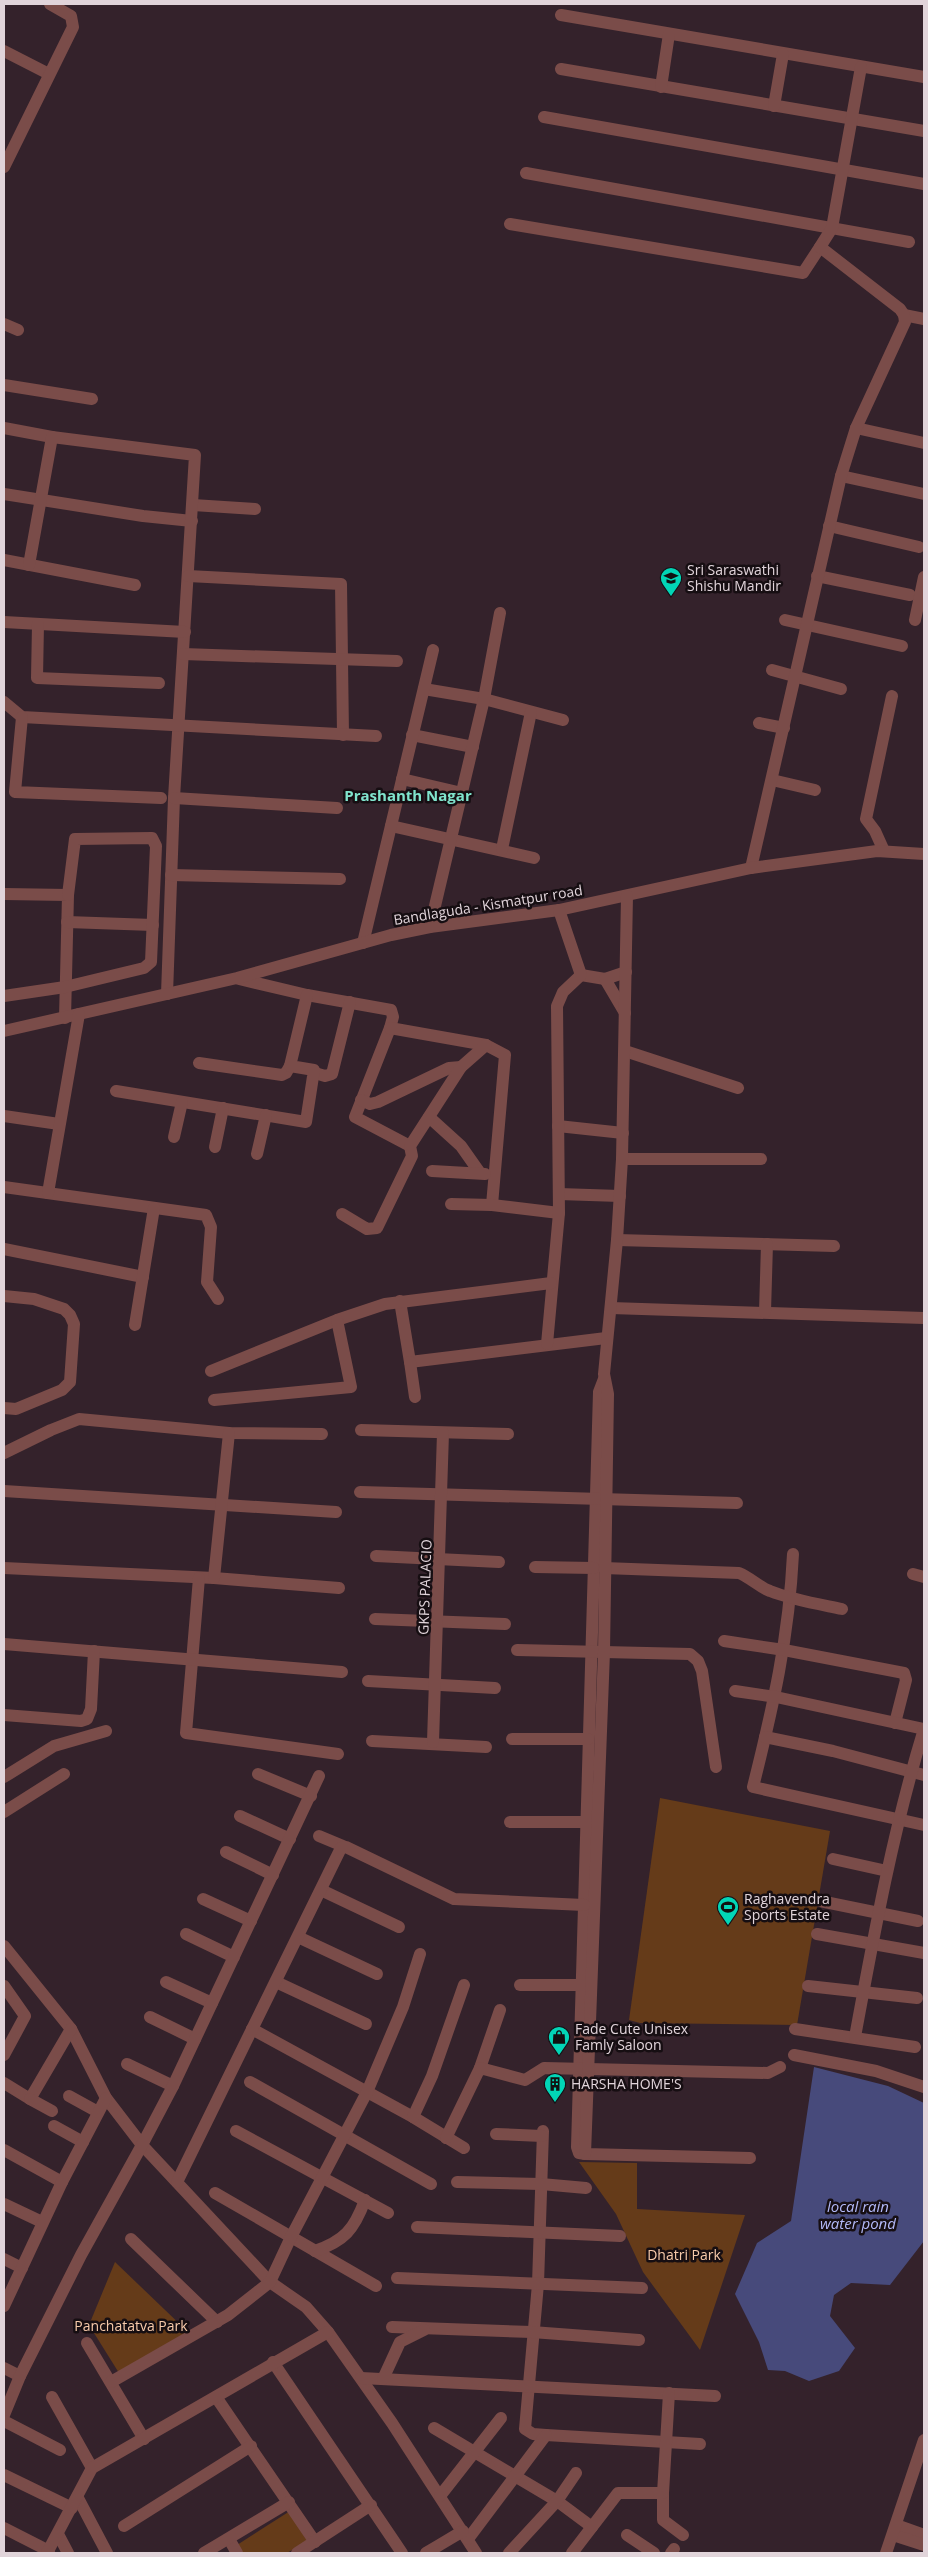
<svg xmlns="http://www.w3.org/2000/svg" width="928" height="2557" viewBox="0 0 928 2557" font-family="'Open Sans',sans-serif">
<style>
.green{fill:#653b19}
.water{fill:#474a7b}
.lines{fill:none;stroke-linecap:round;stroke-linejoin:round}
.minor{stroke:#7a4c49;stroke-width:12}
.labels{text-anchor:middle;stroke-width:5;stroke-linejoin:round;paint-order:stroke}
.poi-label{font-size:14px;fill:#e1d4da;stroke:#160e12;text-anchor:start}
.street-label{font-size:14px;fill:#e1d4da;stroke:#160e12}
.park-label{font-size:14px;fill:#f8cbab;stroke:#160e12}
.neighbourhood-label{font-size:15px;font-weight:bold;fill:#80e4cd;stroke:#160e12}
.water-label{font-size:15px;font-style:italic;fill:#b3b9f8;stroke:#160e12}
</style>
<rect width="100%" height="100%" fill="#34222b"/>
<g class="green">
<path d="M 660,1798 L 830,1831 L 797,2025 L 640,2023 L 629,2020 Z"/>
<path d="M 579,2162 L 637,2163 L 637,2209 L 745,2215 L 700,2350 L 643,2272 L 616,2214 Z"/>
<path d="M 115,2262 L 188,2332 L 119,2373 L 89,2325 Z"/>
<path d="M 290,2511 L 308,2540 L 287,2553 L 241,2553 L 237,2545 Z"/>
</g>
<path class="water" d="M 814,2067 L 888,2086 L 924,2103 L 924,2241 L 890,2285 L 851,2283 L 834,2295 L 830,2316 L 855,2348 L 839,2371 L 809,2381 L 785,2371 L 768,2370 L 759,2342 L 735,2294 L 757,2243 L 791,2221 Z"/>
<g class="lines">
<g class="minor">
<path d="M 561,15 L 924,77"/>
<path d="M 4,51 L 49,74"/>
<path d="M 561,69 L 924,131"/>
<path d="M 661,87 L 669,34"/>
<path d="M 774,106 L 783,54"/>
<path d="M 544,117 L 924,184"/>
<path d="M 4,167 L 73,27 L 71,16 L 50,4"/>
<path d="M 526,173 L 909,242"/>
<path d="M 510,224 L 803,273 L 820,247"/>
<path d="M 904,315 L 924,319"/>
<path d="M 4,324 L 18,330"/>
<path d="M 4,385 L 92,399"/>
<path d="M 4,428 L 52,437"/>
<path d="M 856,428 L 924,443"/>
<path d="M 841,476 L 924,494"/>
<path d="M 4,494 L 143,516 L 192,521"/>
<path d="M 193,505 L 255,509"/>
<path d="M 829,526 L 919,547"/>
<path d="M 4,560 L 135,585"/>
<path d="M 29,565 L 52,437 L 195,455 L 174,798 L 167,994"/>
<path d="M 188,576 L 341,584 L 343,735"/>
<path d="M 817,576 L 910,595"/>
<path d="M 785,620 L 902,646"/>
<path d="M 915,620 L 924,577"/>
<path d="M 4,622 L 185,632"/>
<path d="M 38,624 L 37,678 L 159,683"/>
<path d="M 183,654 L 397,661"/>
<path d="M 772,670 L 841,689"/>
<path d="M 424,689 L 484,699 L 563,720"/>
<path d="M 4,702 L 22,717 L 376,736"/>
<path d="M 22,717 L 15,792 L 161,798"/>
<path d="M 759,723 L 784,728"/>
<path d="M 412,735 L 473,747"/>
<path d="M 402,779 L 462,793"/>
<path d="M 772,780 L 815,790"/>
<path d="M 174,798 L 337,808"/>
<path d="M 391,826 L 534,858"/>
<path d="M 502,849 L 531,712"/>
<path d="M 884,851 L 875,831 L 866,819 L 892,696"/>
<path d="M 751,868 L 841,476 L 856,428 L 905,322 L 904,315 L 900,309 L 820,247 L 832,228 L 861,67"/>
<path d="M 171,875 L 340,879"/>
<path d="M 4,894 L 68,895 L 65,1018"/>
<path d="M 67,922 L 153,925"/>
<path d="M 430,927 L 484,699 L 500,613"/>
<path d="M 363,943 L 433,650"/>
<path d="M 581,975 L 605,979"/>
<path d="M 239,979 L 307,995 L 391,1010 L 393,1017 L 390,1028 L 355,1117 L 410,1146"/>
<path d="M 4,996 L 65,987 L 144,968 L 151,962 L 156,846 L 152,838 L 75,839 L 68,895"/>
<path d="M 625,1013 L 605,979 L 626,972"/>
<path d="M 390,1028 L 486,1045 L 505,1055 L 492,1205"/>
<path d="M 4,1031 L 237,978 L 391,935 L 430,927 L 559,910 L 751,868 L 877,851 L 924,854"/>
<path d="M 625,1051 L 738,1088"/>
<path d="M 199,1063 L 282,1075 L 286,1073 L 290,1066"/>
<path d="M 315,1073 L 325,1076 L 332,1074 L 350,1002"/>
<path d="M 116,1091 L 306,1122 L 314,1070 L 290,1066 L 307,995"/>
<path d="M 361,1100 L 370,1104 L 378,1102 L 449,1068 L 461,1067"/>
<path d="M 4,1116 L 59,1124"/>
<path d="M 429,1117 L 461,1146 L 480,1173"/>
<path d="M 558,1126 L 623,1133"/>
<path d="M 174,1137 L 182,1102"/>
<path d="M 215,1147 L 223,1108"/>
<path d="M 257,1154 L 266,1115"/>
<path d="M 622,1159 L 761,1159"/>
<path d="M 432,1171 L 485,1174"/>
<path d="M 4,1187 L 206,1215 L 211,1227 L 207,1282 L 218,1299"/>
<path d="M 48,1193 L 79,1014"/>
<path d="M 559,1194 L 620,1196"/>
<path d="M 451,1204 L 492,1205 L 559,1213"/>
<path d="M 342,1214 L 367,1229 L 377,1228 L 412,1156 L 410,1146 L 461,1067 L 486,1045"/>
<path d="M 617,1240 L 834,1246"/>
<path d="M 4,1249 L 143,1277"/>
<path d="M 4,1296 L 34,1299 L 64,1309 L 70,1315 L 74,1324 L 70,1382 L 62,1390 L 16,1409 L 4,1408"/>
<path d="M 400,1301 L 410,1362 L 606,1338"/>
<path d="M 611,1308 L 924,1318"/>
<path d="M 765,1312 L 767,1244"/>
<path d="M 135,1325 L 154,1208"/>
<path d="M 547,1344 L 559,1213 L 557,1006 L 563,992 L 581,975 L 559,910"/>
<path d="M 410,1362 L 415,1397"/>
<path d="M 211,1371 L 337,1320 L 385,1304 L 551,1283"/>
<path d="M 604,1379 L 599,1392 L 577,2147 L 579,2153 L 585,2154 L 750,2158"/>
<path d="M 214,1400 L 351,1387 L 337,1320"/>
<path d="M 361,1430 L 508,1434"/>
<path d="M 4,1453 L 51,1430 L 79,1419 L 229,1433 L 322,1434"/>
<path d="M 4,1491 L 336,1512"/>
<path d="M 360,1492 L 737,1503"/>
<path d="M 793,1554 C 789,1637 773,1707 753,1787 L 924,1825"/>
<path d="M 376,1556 L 499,1562"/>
<path d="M 535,1567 L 594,1568"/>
<path d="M 4,1568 L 214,1578 L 339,1588"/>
<path d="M 604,1568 L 739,1573 C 751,1578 759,1587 770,1591 C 793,1600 818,1604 842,1609"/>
<path d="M 913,1574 L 924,1577"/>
<path d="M 199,1578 L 186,1733 L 338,1754"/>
<path d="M 214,1578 L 229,1433"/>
<path d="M 375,1619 L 505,1624"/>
<path d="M 724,1641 L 784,1650 L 904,1673 L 906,1680 L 895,1723"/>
<path d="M 4,1644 L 342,1672"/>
<path d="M 517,1650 L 690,1654 L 698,1661 L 702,1671 L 716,1767"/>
<path d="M 368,1681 L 495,1688"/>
<path d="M 735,1691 L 776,1697 L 924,1729"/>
<path d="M 4,1715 L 81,1721 L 87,1719 L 91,1709 L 94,1651"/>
<path d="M 765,1737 L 833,1751 L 924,1775"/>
<path d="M 512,1739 L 588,1739"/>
<path d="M 372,1741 L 486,1747"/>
<path d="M 433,1742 L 443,1433"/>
<path d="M 258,1774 L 311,1796"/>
<path d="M 4,1777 L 54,1746 L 106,1731"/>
<path d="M 4,1812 L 64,1774"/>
<path d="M 240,1816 L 290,1839"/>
<path d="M 510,1822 L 595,1822"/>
<path d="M 319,1836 L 343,1846"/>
<path d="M 226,1852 L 273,1875"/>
<path d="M 833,1859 L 887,1871"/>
<path d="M 321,1890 L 399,1927"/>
<path d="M 203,1899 L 251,1921"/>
<path d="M 820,1901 L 918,1921"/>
<path d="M 186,1934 L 234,1957"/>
<path d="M 817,1934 L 924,1953"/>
<path d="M 298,1937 L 377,1974"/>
<path d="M 4,1946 L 71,2029 L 106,2098 L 142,2145 L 270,2282 L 306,2307 L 328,2332 L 392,2423 L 476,2553"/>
<path d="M 166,1982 L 212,2003"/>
<path d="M 276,1982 L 366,2024"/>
<path d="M 520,1985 L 590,1985"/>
<path d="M 4,1986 L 25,2016 L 4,2055"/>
<path d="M 808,1986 L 917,1998"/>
<path d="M 150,2017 L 195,2039"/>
<path d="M 252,2029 L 413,2117 L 464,2148"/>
<path d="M 795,2029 L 915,2047"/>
<path d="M 855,2037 C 874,1934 893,1830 924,1729"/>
<path d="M 794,2055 L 876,2071 L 924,2087"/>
<path d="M 127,2064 L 173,2086"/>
<path d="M 480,2068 L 500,2010"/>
<path d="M 250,2082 L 431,2184"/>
<path d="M 4,2083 L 30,2099 L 71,2029"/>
<path d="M 69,2096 L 98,2112"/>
<path d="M 30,2099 L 52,2111"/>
<path d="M 413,2117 L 432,2076 L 464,1985"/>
<path d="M 54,2126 L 83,2142"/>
<path d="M 236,2131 L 388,2213"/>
<path d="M 543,2131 L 538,2284 L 525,2429 L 533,2434 L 546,2435 L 700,2444"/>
<path d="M 496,2134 L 542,2136"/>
<path d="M 446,2138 L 480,2068 L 525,2080 L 544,2068 L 768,2073 L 780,2067"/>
<path d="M 4,2150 L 62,2182"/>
<path d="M 585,2154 L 604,1652 L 608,1394 L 604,1374 L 617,1240 L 622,1159 L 627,896"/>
<path d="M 177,2182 L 341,1848 L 346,1847 L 454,1899 L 584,1905"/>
<path d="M 457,2182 L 541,2184 L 586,2188"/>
<path d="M 215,2193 L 376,2286"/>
<path d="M 4,2204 L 42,2222"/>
<path d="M 417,2227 L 620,2236"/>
<path d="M 131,2239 L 217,2322"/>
<path d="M 315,2251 C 344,2241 354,2230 365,2200"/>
<path d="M 4,2259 L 22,2268"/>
<path d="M 397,2278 L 642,2288"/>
<path d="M 4,2306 L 62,2182 L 106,2098"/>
<path d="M 392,2327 L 532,2332 L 639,2340"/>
<path d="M 87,2343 L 144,2439"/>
<path d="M 273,2362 L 402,2553"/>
<path d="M 4,2368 L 20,2376"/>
<path d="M 361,2378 L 715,2396"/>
<path d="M 383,2379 L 400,2342 L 424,2330"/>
<path d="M 111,2382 L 228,2315 L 270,2282 L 291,2237 L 367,2092 L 403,2007 L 420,1954"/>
<path d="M 52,2397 L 92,2468"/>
<path d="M 216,2397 L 315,2542"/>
<path d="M 4,2415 L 20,2376 L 81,2255 L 142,2145 L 173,2086 L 319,1776"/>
<path d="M 4,2421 L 60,2450"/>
<path d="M 434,2428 L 557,2501 L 592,2527"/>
<path d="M 4,2475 L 72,2508"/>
<path d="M 663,2493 L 663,2520 L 683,2535"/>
<path d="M 440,2496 L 501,2418"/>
<path d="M 78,2498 L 107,2553"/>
<path d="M 896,2525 L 924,2535"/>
<path d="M 124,2526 L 251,2446"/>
<path d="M 4,2528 L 49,2551"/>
<path d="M 58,2534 L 68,2553"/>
<path d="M 627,2535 L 654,2553"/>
<path d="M 893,2535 L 924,2545"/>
<path d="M 229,2539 L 237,2553"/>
<path d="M 468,2539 L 546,2435"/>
<path d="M 47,2553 L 92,2468 L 328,2332"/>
<path d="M 204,2553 L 289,2502"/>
<path d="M 297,2553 L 371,2505"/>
<path d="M 426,2553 L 463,2531"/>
<path d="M 509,2553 L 557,2501 L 576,2473"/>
<path d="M 572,2553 L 618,2493 L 663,2493 L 669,2393"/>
<path d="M 671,2553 L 674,2549"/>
<path d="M 886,2553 L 924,2440"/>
</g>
</g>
<defs>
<g id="school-pin" transform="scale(1.125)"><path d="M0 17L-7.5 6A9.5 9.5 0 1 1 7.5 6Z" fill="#02d5b6" stroke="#160e12"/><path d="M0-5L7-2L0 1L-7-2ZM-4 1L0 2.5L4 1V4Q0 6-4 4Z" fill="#111"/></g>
<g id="stadium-pin" transform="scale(1.125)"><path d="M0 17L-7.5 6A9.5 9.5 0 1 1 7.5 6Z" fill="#02d5b6" stroke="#160e12"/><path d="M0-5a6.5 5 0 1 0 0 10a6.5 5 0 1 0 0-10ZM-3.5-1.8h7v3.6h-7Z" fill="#111"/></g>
<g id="shop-pin" transform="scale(1.125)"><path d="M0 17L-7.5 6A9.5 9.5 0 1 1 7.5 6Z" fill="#02d5b6" stroke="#160e12"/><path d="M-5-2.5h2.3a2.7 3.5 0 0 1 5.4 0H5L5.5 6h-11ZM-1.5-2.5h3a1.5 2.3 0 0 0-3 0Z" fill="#111"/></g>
<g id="building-pin" transform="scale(1.125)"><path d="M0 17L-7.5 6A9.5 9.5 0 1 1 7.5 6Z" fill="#02d5b6" stroke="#160e12"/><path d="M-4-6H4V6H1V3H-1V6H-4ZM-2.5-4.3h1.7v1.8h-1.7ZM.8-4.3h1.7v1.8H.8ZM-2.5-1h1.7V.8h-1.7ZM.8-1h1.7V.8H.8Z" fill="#111"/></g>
</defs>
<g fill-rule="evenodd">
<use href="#school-pin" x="671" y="578"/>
<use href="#stadium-pin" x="728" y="1907"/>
<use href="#shop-pin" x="559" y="2037"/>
<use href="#building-pin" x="555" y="2084"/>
</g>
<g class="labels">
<g class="poi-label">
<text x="687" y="575">Sri Saraswathi<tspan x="687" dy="16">Shishu Mandir</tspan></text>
<text x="744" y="1904">Raghavendra<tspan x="744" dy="16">Sports Estate</tspan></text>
<text x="575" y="2034">Fade Cute Unisex<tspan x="575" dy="16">Famly Saloon</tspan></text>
<text x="571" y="2089">HARSHA HOME'S</text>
</g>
<g class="street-label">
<text transform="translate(488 905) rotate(-9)" y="5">Bandlaguda - Kismatpur road</text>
<text transform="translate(425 1587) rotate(-88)" y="5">GKPS PALACIO</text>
</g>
<g class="park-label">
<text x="684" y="2260">Dhatri Park</text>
<text x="131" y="2331">Panchatatva Park</text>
</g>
<g class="neighbourhood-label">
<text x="408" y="801">Prashanth Nagar</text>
</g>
<g class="water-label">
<text x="858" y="2212">local rain<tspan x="858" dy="17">water pond</tspan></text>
</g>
</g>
<rect width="928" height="2557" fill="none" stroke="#e1d4da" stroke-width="10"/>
</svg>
